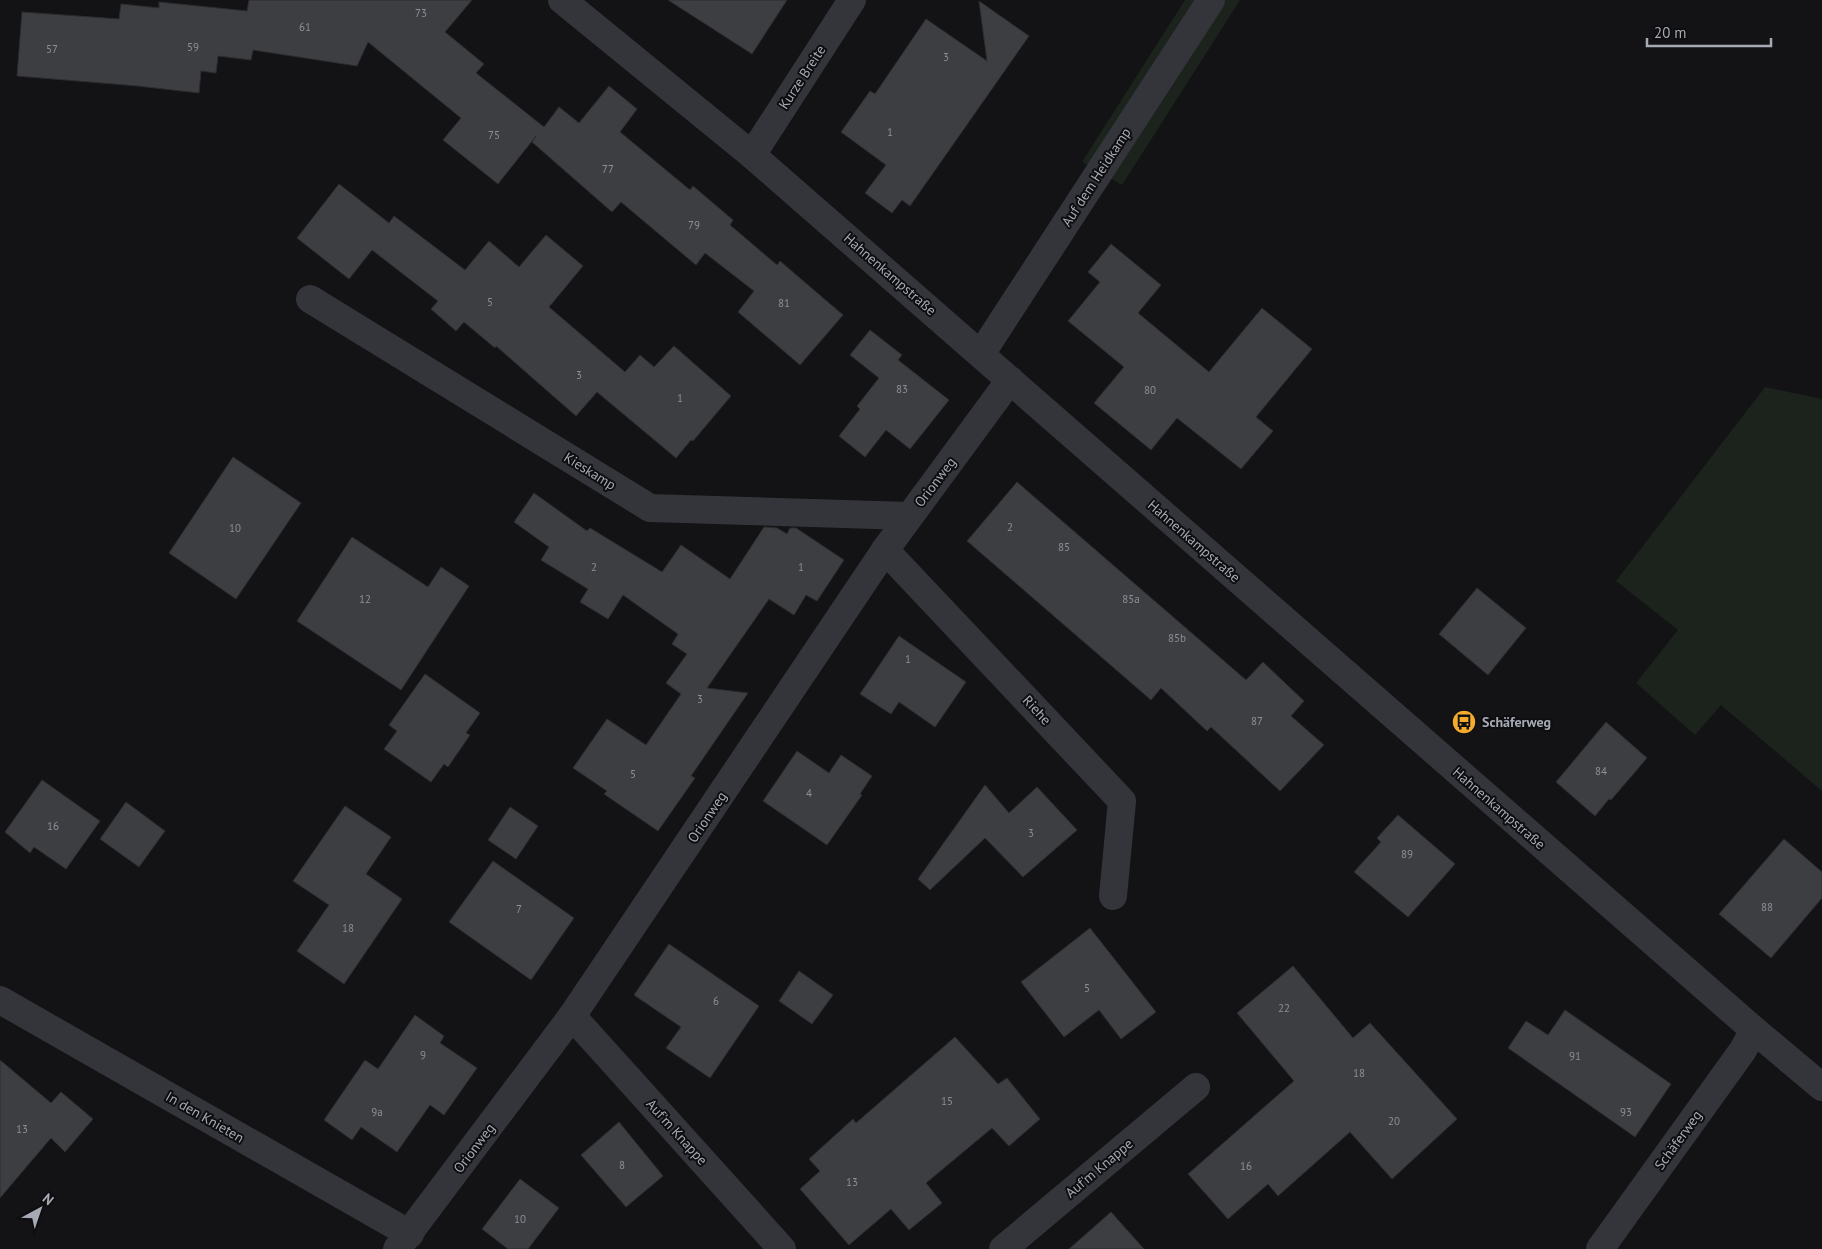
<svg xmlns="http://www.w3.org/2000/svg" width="1822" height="1249" viewBox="0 0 1822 1249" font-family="'PT Sans',sans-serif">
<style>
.green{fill:#1b231c}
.building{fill:#3d3e42;stroke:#2d2d31}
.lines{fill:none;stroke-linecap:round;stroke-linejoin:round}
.street{stroke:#34353a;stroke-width:28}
.labels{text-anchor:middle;stroke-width:4;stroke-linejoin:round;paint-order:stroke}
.number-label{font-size:11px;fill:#8b8f98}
.street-label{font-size:14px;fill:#a5aab5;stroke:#0e0e10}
.poi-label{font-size:14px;font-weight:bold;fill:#a5aab5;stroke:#0e0e10;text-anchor:start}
</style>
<rect width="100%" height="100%" fill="#131315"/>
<g class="green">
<path d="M 1185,0 L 1240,0 L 1122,185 L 1082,162 Z"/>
<path d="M 1765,387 L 1822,399 L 1822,791 L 1721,705 L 1695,735 L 1636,683 L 1678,630 L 1616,581 Z"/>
</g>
<g class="building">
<path d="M 249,0 L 472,0 L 445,32 L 484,64 L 476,73 L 544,127 L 559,107 L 579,123 L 609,86 L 637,109 L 620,132 L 690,190 L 693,186 L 733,220 L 730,225 L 777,265 L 780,261 L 843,315 L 800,365 L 738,312 L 754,291 L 705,253 L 696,265 L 621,202 L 612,212 L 532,142 L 536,136 L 498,184 L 443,140 L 461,118 L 368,42 L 357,66 L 253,50 L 251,60 L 218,56 L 216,73 L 201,71 L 199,93 L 138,86 L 17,76 L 22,12 L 119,19 L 121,4 L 159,8 L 159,2 L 247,11 Z"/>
<path d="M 668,0 L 787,0 L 752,54 Z"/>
<path d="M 979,1 L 1029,36 L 910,206 L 902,200 L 892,213 L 865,193 L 886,165 L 841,132 L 870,91 L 875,94 L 926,19 L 987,61 Z"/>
<path d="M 339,184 L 389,223 L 394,216 L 465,270 L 489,241 L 519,267 L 546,235 L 583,266 L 549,307 L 625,372 L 640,355 L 654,367 L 674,346 L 731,396 L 693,441 L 691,440 L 676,458 L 597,392 L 576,416 L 496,346 L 495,348 L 464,322 L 456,331 L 431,309 L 438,301 L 372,250 L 349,279 L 297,238 Z"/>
<path d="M 1111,244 L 1161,285 L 1138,313 L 1209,372 L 1262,308 L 1312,349 L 1256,417 L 1273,431 L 1241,469 L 1177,418 L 1151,450 L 1094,403 L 1124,367 L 1068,321 L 1100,282 L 1088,272 Z"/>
<path d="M 870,330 L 902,355 L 898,360 L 949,400 L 910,449 L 886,430 L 865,457 L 839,436 L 860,409 L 857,406 L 879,378 L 850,355 Z"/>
<path d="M 233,457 L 301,503 L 236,599 L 169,553 Z"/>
<path d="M 1017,482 L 1246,680 L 1263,662 L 1304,701 L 1291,716 L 1324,745 L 1280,791 L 1211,727 L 1207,731 L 1161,688 L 1151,700 L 967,541 Z"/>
<path d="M 534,493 L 587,531 L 590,528 L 662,572 L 681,545 L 730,579 L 764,527 L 777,528 L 787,534 L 790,528 L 796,528 L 844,560 L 817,601 L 806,595 L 794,615 L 769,599 L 707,688 L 748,693 L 691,776 L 695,778 L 658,831 L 604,794 L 607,791 L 573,768 L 607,719 L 646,745 L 681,694 L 666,683 L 687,654 L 672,644 L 678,634 L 623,595 L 608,619 L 580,602 L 588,589 L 541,560 L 549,547 L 514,522 Z"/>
<path d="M 352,537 L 428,587 L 441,567 L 469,586 L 401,690 L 297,621 Z"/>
<path d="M 1477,588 L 1526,628 L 1488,675 L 1439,634 Z"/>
<path d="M 899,636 L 966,682 L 935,727 L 899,702 L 891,714 L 860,694 Z"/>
<path d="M 425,674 L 480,713 L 466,733 L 470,735 L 448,767 L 444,764 L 431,782 L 384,749 L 397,731 L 389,725 Z"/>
<path d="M 1606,722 L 1647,758 L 1611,800 L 1609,799 L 1595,816 L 1556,782 Z"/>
<path d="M 797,751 L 829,773 L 841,755 L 872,776 L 860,794 L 862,795 L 827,845 L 763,801 Z"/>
<path d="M 42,780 L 100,821 L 66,869 L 34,847 L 30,853 L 5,832 Z"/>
<path d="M 985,785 L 1009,813 L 1037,787 L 1077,830 L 1023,877 L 985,838 L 930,890 L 918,879 Z"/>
<path d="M 126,802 L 165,831 L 139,867 L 100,839 Z"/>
<path d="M 345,806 L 391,837 L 366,874 L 402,899 L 344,984 L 297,951 L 329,905 L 293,881 Z"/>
<path d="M 510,807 L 538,826 L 516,859 L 488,840 Z"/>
<path d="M 1398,815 L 1455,864 L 1408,917 L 1354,872 L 1381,842 L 1377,838 Z"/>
<path d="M 1784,839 L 1822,872 L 1822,898 L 1771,958 L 1719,914 Z"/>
<path d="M 493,861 L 574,918 L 531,980 L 449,922 Z"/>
<path d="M 1090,928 L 1156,1012 L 1121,1039 L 1099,1010 L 1064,1037 L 1021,982 Z"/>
<path d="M 669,944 L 759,1006 L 710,1078 L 666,1048 L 681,1027 L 634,995 Z"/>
<path d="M 1293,966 L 1353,1038 L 1370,1023 L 1457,1119 L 1392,1179 L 1350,1132 L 1278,1196 L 1268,1184 L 1228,1219 L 1188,1174 L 1294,1081 L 1237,1013 Z"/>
<path d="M 799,971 L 833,995 L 812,1024 L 779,1001 Z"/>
<path d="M 1565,1010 L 1671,1084 L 1635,1137 L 1508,1048 L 1526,1021 L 1548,1035 Z"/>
<path d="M 415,1015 L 444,1036 L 440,1043 L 477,1068 L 444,1115 L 430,1105 L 397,1152 L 361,1127 L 352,1140 L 324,1120 L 365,1060 L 378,1069 Z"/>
<path d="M 955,1037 L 998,1084 L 1007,1078 L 1040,1119 L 1009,1146 L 992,1128 L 926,1183 L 942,1203 L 909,1230 L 891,1209 L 849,1245 L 800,1189 L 820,1171 L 809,1159 L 853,1119 L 856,1123 Z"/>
<path d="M 0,1060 L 51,1103 L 61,1092 L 93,1119 L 65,1152 L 51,1138 L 0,1198 Z"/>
<path d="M 619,1122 L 663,1176 L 626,1207 L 581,1155 Z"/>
<path d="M 520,1179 L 559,1208 L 528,1249 L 508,1249 L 482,1229 Z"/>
<path d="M 1111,1212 L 1144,1249 L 1069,1249 Z"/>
</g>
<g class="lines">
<g class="street">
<path d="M 562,0 L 752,155 L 1754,1030 L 1822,1087"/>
<path d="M 752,155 L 852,0"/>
<path d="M 310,299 L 650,508 L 909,516"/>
<path d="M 981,354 L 1211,0"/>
<path d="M 885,550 L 1122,801 L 1113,896"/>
<path d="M 0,1000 L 410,1234"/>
<path d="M 572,1016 L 782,1249"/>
<path d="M 397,1249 L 572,1016 L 885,550 L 1010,380"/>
<path d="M 1003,1249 L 1196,1087"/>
<path d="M 1600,1249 L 1743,1050 L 1754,1030"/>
</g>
</g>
<defs>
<g id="bus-disc" transform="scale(1.25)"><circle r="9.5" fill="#f3aa2d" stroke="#0e0e10"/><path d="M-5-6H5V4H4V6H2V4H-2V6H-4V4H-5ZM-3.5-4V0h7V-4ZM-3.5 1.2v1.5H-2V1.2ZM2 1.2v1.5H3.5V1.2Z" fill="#111"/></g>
</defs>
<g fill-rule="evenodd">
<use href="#bus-disc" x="1464" y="722"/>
</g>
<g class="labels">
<g class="number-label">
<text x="421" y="17">73</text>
<text x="305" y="31">61</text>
<text x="193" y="51">59</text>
<text x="52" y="53">57</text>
<text x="946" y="61">3</text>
<text x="890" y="136">1</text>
<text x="494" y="139">75</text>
<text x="608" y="173">77</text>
<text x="694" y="229">79</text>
<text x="490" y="306">5</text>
<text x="784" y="307">81</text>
<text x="579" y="379">3</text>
<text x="902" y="393">83</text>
<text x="1150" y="394">80</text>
<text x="680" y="402">1</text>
<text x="1010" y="531">2</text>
<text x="235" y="532">10</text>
<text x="1064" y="551">85</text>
<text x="594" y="571">2</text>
<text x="801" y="571">1</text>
<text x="365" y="603">12</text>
<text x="1131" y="603">85a</text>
<text x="1177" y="642">85b</text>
<text x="908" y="663">1</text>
<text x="700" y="703">3</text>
<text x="1257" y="725">87</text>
<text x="1601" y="775">84</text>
<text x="633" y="778">5</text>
<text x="809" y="797">4</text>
<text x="53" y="830">16</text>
<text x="1031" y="837">3</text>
<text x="1407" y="858">89</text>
<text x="1767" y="911">88</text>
<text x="519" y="913">7</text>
<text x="348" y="932">18</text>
<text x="1087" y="992">5</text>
<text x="716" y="1005">6</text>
<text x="1284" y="1012">22</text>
<text x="423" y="1059">9</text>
<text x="1575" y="1060">91</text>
<text x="1359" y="1077">18</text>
<text x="947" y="1105">15</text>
<text x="377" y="1116">9a</text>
<text x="1626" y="1116">93</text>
<text x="1394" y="1125">20</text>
<text x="22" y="1133">13</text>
<text x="622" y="1169">8</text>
<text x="1246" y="1170">16</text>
<text x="852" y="1186">13</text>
<text x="520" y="1223">10</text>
</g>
<g class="street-label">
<text transform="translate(802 77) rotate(-57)" y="5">Kurze Breite</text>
<text transform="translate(1096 177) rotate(-57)" y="5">Auf dem Heidkamp</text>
<text transform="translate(890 274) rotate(41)" y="5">Hahnenkampstraße</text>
<text transform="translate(590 471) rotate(32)" y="5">Kieskamp</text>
<text transform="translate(935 482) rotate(-53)" y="5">Orionweg</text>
<text transform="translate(1194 541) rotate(41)" y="5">Hahnenkampstraße</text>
<text transform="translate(1037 710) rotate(47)" y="5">Riehe</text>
<text transform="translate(1499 808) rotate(41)" y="5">Hahnenkampstraße</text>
<text transform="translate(707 817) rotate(-56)" y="5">Orionweg</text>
<text transform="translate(205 1117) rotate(30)" y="5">In den Knieten</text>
<text transform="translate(677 1132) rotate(48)" y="5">Auf'm Knappe</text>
<text transform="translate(1678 1140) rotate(-54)" y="5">Schäferweg</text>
<text transform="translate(474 1148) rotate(-53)" y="5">Orionweg</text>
<text transform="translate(1099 1168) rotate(-40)" y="5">Auf'm Knappe</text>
</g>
<g class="poi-label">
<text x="1482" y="727">Schäferweg</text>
</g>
</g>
<g transform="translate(40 1209) rotate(40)" stroke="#0e0e10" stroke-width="4" paint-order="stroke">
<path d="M0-4L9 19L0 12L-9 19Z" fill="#a5aab5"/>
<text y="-8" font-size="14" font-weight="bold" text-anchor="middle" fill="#a5aab5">N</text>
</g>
<path d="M1647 38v8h124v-8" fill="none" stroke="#a5aab5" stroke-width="2.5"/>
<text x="1654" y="38" font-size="15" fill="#a5aab5" stroke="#0e0e10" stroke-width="4" paint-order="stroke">20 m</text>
</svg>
